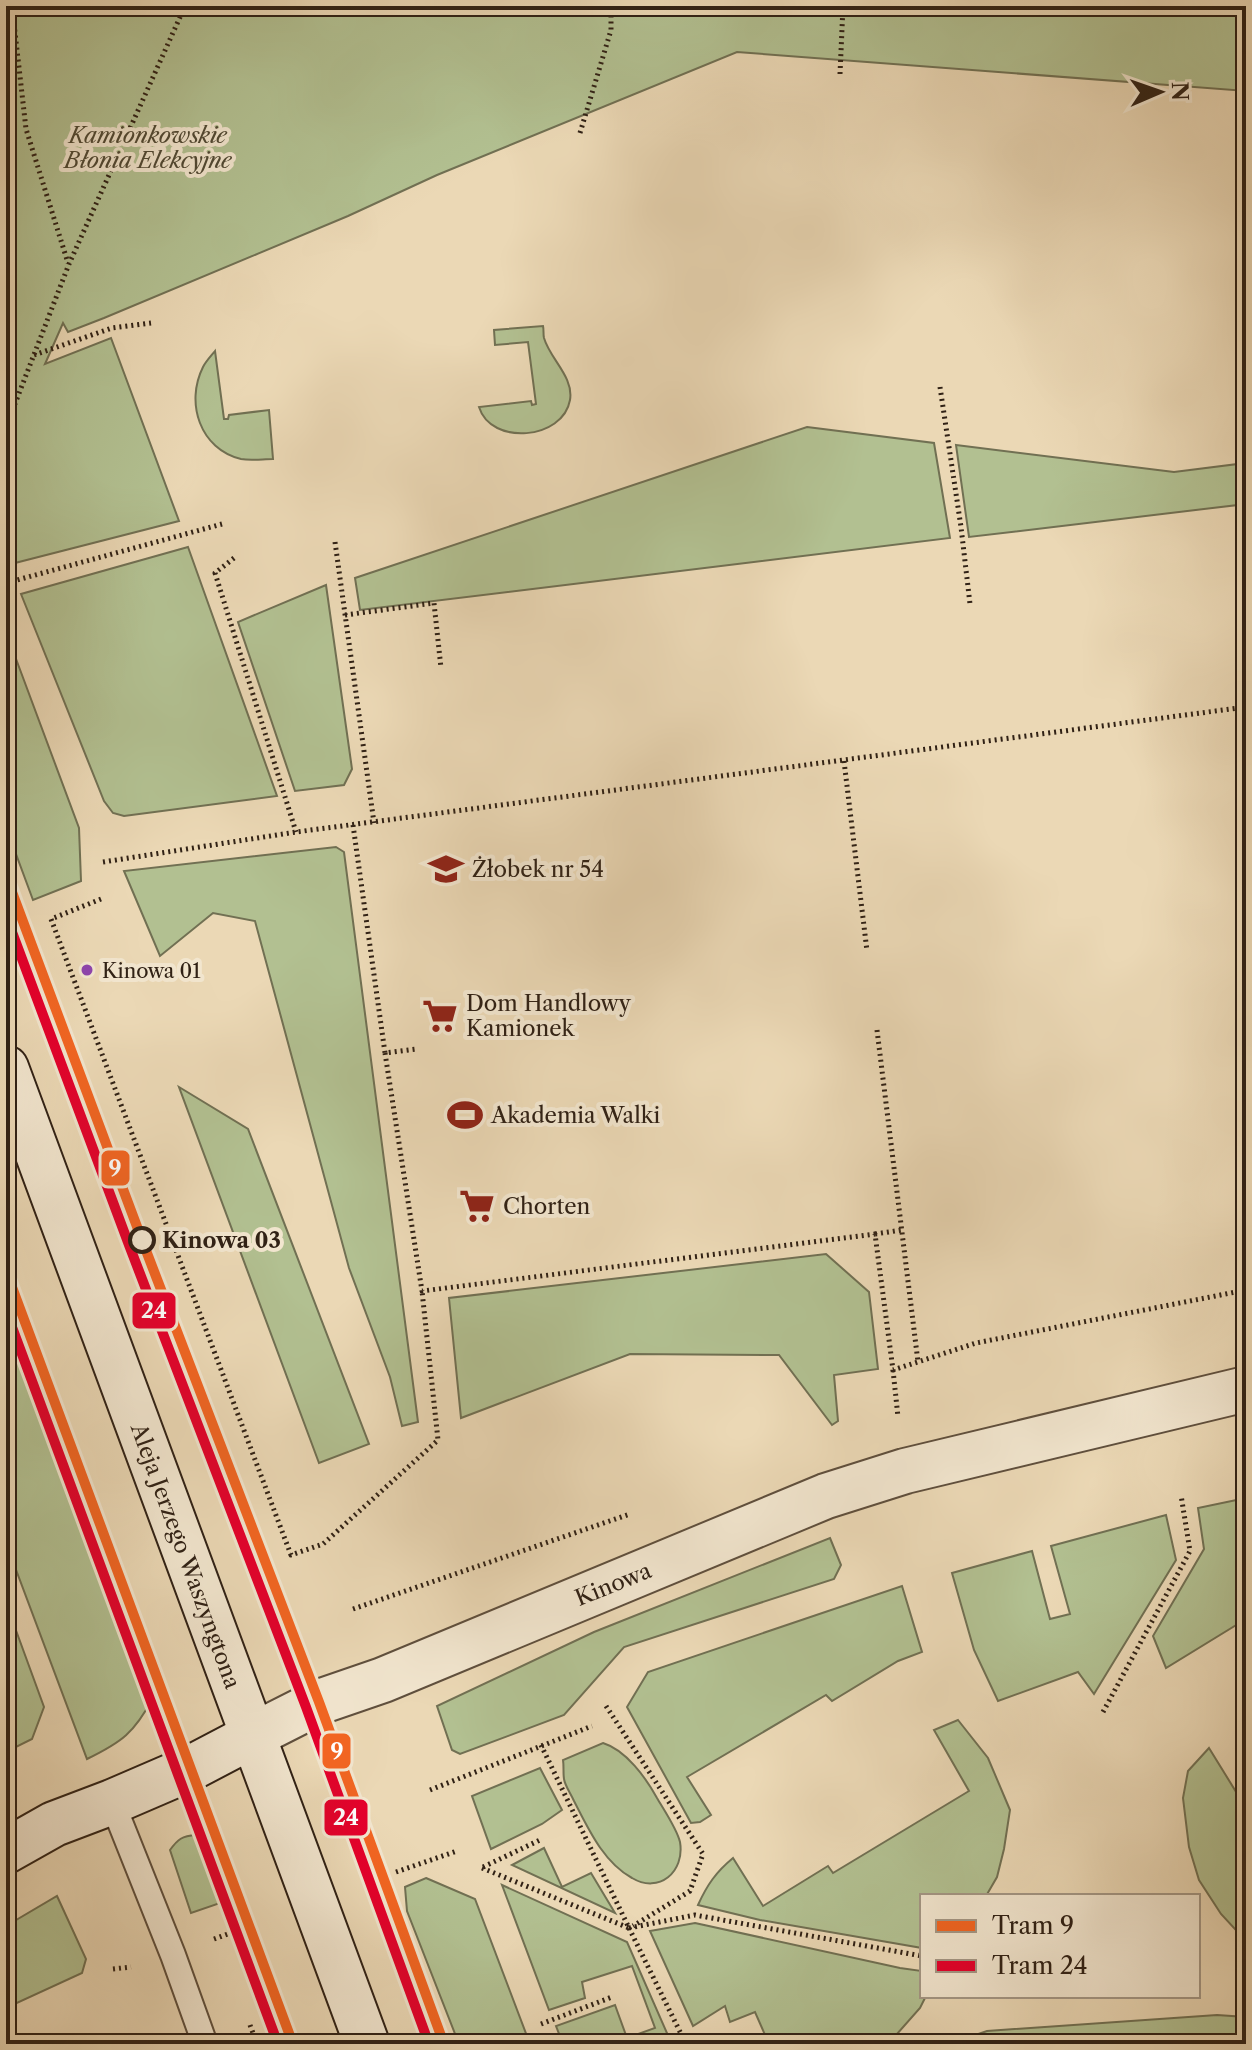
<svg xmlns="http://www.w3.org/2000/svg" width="1252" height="2050" viewBox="0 0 1252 2050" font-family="'Libre Caslon Text',serif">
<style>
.green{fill:#b2c091;stroke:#717053;stroke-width:2}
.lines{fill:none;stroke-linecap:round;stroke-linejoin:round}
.lane-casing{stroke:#5f4f3d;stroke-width:28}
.street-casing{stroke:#5f4f3d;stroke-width:48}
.secondary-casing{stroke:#302115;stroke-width:48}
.path{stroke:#302115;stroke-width:5;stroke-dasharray:2 4;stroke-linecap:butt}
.lane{stroke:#f2e6cf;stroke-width:24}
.street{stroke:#f2e6cf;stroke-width:44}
.secondary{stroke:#f2e6cf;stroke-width:44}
.tram-1-casing{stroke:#f2e6cf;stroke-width:16}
.tram-2-casing{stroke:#f2e6cf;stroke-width:16}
.tram-1{stroke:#f26522;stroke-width:10}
.tram-2{stroke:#e4002b;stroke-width:10}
.bus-dot{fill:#8e44ad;stroke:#f2e6cf;stroke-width:3}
.stop-dot{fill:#f2e6cf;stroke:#302115;stroke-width:4}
.labels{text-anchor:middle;stroke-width:8;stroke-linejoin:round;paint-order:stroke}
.bus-label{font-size:20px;fill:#302115;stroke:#f2e6cf;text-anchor:start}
.park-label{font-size:22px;font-style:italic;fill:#504934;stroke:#f2e6cf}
.poi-label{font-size:22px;fill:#302115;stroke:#f2e6cf;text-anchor:start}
.stop-label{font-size:22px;font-weight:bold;fill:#302115;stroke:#f2e6cf;text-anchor:start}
.street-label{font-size:22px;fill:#302115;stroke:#f2e6cf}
.line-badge{stroke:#f2e6cf;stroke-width:3}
.badge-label{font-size:22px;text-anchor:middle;font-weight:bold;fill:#fff}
</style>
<rect width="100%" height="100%" fill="#ebd8b5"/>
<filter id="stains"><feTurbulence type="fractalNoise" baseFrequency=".0025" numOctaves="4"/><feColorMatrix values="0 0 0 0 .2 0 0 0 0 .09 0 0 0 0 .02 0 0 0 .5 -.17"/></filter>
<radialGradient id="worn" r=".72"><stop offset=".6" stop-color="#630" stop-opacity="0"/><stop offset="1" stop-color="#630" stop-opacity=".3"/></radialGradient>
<g class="green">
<path d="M 6,6 L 1246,6 L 1246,91 L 737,52 L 437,175 L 348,216 L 104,318 L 68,332 L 63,323 L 45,364 L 111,338 L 179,521 L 11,564 L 6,550 Z"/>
<path d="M 543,326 C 544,330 543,334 544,338 C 550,359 574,377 570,400 C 563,440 491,446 479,407 L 531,401 L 532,405 L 536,404 L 528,342 L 495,345 L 494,330 Z"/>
<path d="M 215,351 L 224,419 L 228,419 L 229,415 L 269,410 L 273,459 C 263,459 251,461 241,459 C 200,449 185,403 203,367 C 206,361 211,356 215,351 Z"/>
<path d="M 807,427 L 934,443 L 950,538 L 360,610 L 355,578 Z"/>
<path d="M 956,445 L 1174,472 L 1246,463 L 1246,504 L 969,537 Z"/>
<path d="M 188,547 L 277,796 L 124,816 L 113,813 L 104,801 L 21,594 Z"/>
<path d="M 326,585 L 352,769 L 344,785 L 295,791 L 238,622 Z"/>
<path d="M 6,632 L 79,828 L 81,881 L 33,900 L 6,827 Z"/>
<path d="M 336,847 L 344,852 L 418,1422 L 402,1426 L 390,1377 L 349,1268 L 255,921 L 213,913 L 160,956 L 124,871 Z"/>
<path d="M 179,1087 L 248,1129 L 369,1444 L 319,1463 Z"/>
<path d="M 826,1254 L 869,1292 L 878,1369 L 834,1375 L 838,1421 L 832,1425 L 779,1355 L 630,1354 L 461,1418 L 449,1298 Z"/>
<path d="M 6,1305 L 153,1698 C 134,1733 122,1742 87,1759 L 6,1543 Z"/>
<path d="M 1246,1498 L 1246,1619 L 1166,1668 L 1153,1636 L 1204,1549 L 1198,1508 Z"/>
<path d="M 1166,1515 L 1176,1560 L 1094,1694 L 1078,1672 L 998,1701 L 974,1650 L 952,1573 L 1032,1551 L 1050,1619 L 1070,1614 L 1051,1546 Z"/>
<path d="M 830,1538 L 841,1565 L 834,1579 L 624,1647 L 564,1715 L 460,1754 L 452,1750 L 437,1706 L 594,1632 Z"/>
<path d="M 902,1586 L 922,1652 L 898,1661 L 832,1701 L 826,1695 L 687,1777 L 711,1815 L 700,1822 L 691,1823 L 627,1707 L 648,1672 Z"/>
<path d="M 6,1603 L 44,1707 L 32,1739 L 6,1752 Z"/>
<path d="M 958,1720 L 988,1758 L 1010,1810 L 1004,1849 L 997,1877 L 986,1896 L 922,1896 L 922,1948 L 760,1920 L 698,1905 C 707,1885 716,1872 733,1858 L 763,1906 L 828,1866 L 833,1873 L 969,1791 L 934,1730 Z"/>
<path d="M 603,1743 C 626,1750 646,1778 657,1798 C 664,1810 677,1829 680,1842 C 685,1872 659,1894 632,1878 C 603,1862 588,1828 574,1801 C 571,1794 565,1786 564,1779 C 563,1773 564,1766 563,1760 Z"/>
<path d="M 1209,1748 L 1238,1795 L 1246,1790 L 1246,1941 L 1221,1914 L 1199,1880 L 1189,1847 L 1183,1798 L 1188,1771 Z"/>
<path d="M 540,1768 L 562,1810 L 542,1824 L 491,1849 L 472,1796 Z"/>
<path d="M 196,1835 L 205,1837 L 229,1900 L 191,1913 L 170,1850 C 178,1839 182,1836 196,1835 Z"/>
<path d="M 544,1848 L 562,1887 L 591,1873 L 615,1913 L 512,1865 Z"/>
<path d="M 426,1878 L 475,1899 L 530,2044 L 459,2044 L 407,1911 L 405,1887 Z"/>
<path d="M 502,1885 L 627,1942 L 670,2040 L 668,2044 L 563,2044 L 556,2026 L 615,2005 L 627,2038 L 655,2028 L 632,1966 L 582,1982 L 585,1998 L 549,2010 Z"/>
<path d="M 57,1896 L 86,1959 L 82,1973 L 6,2008 L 6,1926 Z"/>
<path d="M 695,1923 L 900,1968 L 922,1971 L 922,1996 L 926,1996 L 920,2008 L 897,2034 L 879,2044 L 769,2044 L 755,2012 L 730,2022 L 725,2006 L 693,2026 L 650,1931 Z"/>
<path d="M 1217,2015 L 1246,2017 L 1246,2044 L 949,2044 L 987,2031 Z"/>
</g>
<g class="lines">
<g class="lane-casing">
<path id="lane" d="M 112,1802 L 173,1955 L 205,2044"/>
</g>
<g class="street-casing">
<path id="street" d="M 252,1736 L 319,1702 L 383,1680 L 826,1496 L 905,1471 L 1246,1389"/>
</g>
<g class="secondary-casing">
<g id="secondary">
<path d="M 6,1068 L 367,2044"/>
<path d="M 6,1851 L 54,1824 L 112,1802 L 191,1768 L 252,1736"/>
</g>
</g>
<g class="path">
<path d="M 12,6 L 26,129 L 68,263"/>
<path d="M 840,74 L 843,6"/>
<path d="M 580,133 L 611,30 L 611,6"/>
<path d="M 34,355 L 112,328 L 151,323"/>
<path d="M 940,387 L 961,527 L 970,604"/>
<path d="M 6,427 L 69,264 L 185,6"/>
<path d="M 335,542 L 374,823"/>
<path d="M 234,558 L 215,573 L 296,832"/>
<path d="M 6,583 L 222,524"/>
<path d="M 345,615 L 434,603 L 441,668"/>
<path d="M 844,761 L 867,951"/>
<path d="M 353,825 L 385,1053 L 417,1049"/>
<path d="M 103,862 L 296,832 L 1246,707"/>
<path d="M 101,899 L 51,919 L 291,1555 L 323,1544 L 438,1440 L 422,1291"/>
<path d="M 877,1030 L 918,1362"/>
<path d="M 385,1053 L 422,1291 L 875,1234 L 893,1370 L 976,1343 L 1246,1290"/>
<path d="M 875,1234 L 902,1230"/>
<path d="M 893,1370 L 898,1417"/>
<path d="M 353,1609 L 630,1514"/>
<path d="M 606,1706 L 703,1854 L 690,1891 L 633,1926"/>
<path d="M 1103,1712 L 1190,1551 L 1181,1495"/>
<path d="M 430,1790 L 592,1726"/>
<path d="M 483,1867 L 540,1840"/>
<path d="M 482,1868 L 629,1928 L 541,1745"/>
<path d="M 396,1872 L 457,1851"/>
<path d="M 629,1928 L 695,1915 L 922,1956"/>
<path d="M 629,1928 L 686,2044"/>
<path d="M 214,1939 L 239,1930"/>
<path d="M 113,1969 L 131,1967"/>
<path d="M 541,2024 L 612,1997"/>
<path d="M 250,2025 L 257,2044"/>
<path d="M 694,2044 L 716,2035"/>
</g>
<use href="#lane" class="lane"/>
<use href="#street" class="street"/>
<use href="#secondary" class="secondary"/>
<g class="tram-1-casing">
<g id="tram-1">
<path d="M 6,876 L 142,1240 L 319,1702 L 444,2044"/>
<path d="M 6,1271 L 293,2044"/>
</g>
</g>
<g class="tram-2-casing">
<g id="tram-2">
<path d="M 6,916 L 129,1245 L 306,1707 L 429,2044"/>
<path d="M 6,1311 L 278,2044"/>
</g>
</g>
<use href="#tram-1" class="tram-1"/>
<use href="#tram-2" class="tram-2"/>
</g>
<defs>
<g id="school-bare" transform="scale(2.76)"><path d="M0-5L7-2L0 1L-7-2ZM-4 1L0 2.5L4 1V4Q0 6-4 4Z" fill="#8f2418" stroke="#f2e6cf" stroke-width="2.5" paint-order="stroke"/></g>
<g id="supermarket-bare" transform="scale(2.76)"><path d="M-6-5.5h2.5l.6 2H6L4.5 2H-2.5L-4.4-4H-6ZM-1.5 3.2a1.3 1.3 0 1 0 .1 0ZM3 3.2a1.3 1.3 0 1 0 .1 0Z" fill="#8f2418" stroke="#f2e6cf" stroke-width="2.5" paint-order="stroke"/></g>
<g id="stadium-bare" transform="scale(2.76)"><path d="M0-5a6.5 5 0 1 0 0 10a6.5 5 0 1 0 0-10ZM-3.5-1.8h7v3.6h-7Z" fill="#8f2418" stroke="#f2e6cf" stroke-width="2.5" paint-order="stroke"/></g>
</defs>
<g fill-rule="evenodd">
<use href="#school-bare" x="446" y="869"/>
<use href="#supermarket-bare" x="440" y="1016"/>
<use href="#stadium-bare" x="465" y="1115"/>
<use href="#supermarket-bare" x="477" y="1206"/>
</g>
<circle class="bus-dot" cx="87" cy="970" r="7"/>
<circle class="stop-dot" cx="142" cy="1240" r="12"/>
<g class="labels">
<g class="bus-label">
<text x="102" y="978">Kinowa 01</text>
</g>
<g class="park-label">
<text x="148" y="143">Kamionkowskie<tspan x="148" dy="25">Błonia Elekcyjne</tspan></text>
</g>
<g class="poi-label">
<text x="472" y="877">Żłobek nr 54</text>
<text x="466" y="1011">Dom Handlowy<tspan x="466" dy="25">Kamionek</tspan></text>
<text x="491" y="1123">Akademia Walki</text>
<text x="503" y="1214">Chorten</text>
</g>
<g class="stop-label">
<text x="162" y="1248">Kinowa 03</text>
</g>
<g class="street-label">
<text transform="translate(186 1556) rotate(70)" y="8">Aleja Jerzego Waszyngtona</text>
<text transform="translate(613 1584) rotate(-22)" y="8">Kinowa</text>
</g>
</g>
<g class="line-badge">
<rect x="100" y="1149" width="31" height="38" rx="8" fill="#f26522"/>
<rect x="131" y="1291" width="46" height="39" rx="8" fill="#e4002b"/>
<rect x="321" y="1732" width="31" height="38" rx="8" fill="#f26522"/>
<rect x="323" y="1798" width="46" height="39" rx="8" fill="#e4002b"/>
</g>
<g class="badge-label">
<text x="115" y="1176">9</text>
<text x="154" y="1318">24</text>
<text x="337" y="1759">9</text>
<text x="346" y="1825">24</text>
</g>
<rect width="1252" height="2050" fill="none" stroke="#ebd8b5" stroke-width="32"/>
<rect x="8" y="8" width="1236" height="2034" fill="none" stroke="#302115" stroke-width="4"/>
<rect x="16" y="16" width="1220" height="2018" fill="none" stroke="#302115" stroke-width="2"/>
<rect x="920" y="1894" width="280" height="104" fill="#f2e6cf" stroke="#a49785" stroke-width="2"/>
<rect x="936" y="1920" width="40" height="12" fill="#f26522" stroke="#a49785" stroke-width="2"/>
<text x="992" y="1934" font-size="24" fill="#302115">Tram 9</text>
<rect x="936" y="1960" width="40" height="12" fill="#e4002b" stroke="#a49785" stroke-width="2"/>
<text x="992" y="1974" font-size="24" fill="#302115">Tram 24</text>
<g transform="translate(1160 92) rotate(88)" stroke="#f2e6cf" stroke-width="6" paint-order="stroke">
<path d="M0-6L14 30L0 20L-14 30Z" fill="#302115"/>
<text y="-12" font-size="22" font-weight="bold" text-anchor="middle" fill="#302115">N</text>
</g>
<rect width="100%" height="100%" filter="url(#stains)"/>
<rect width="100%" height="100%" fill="url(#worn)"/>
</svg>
